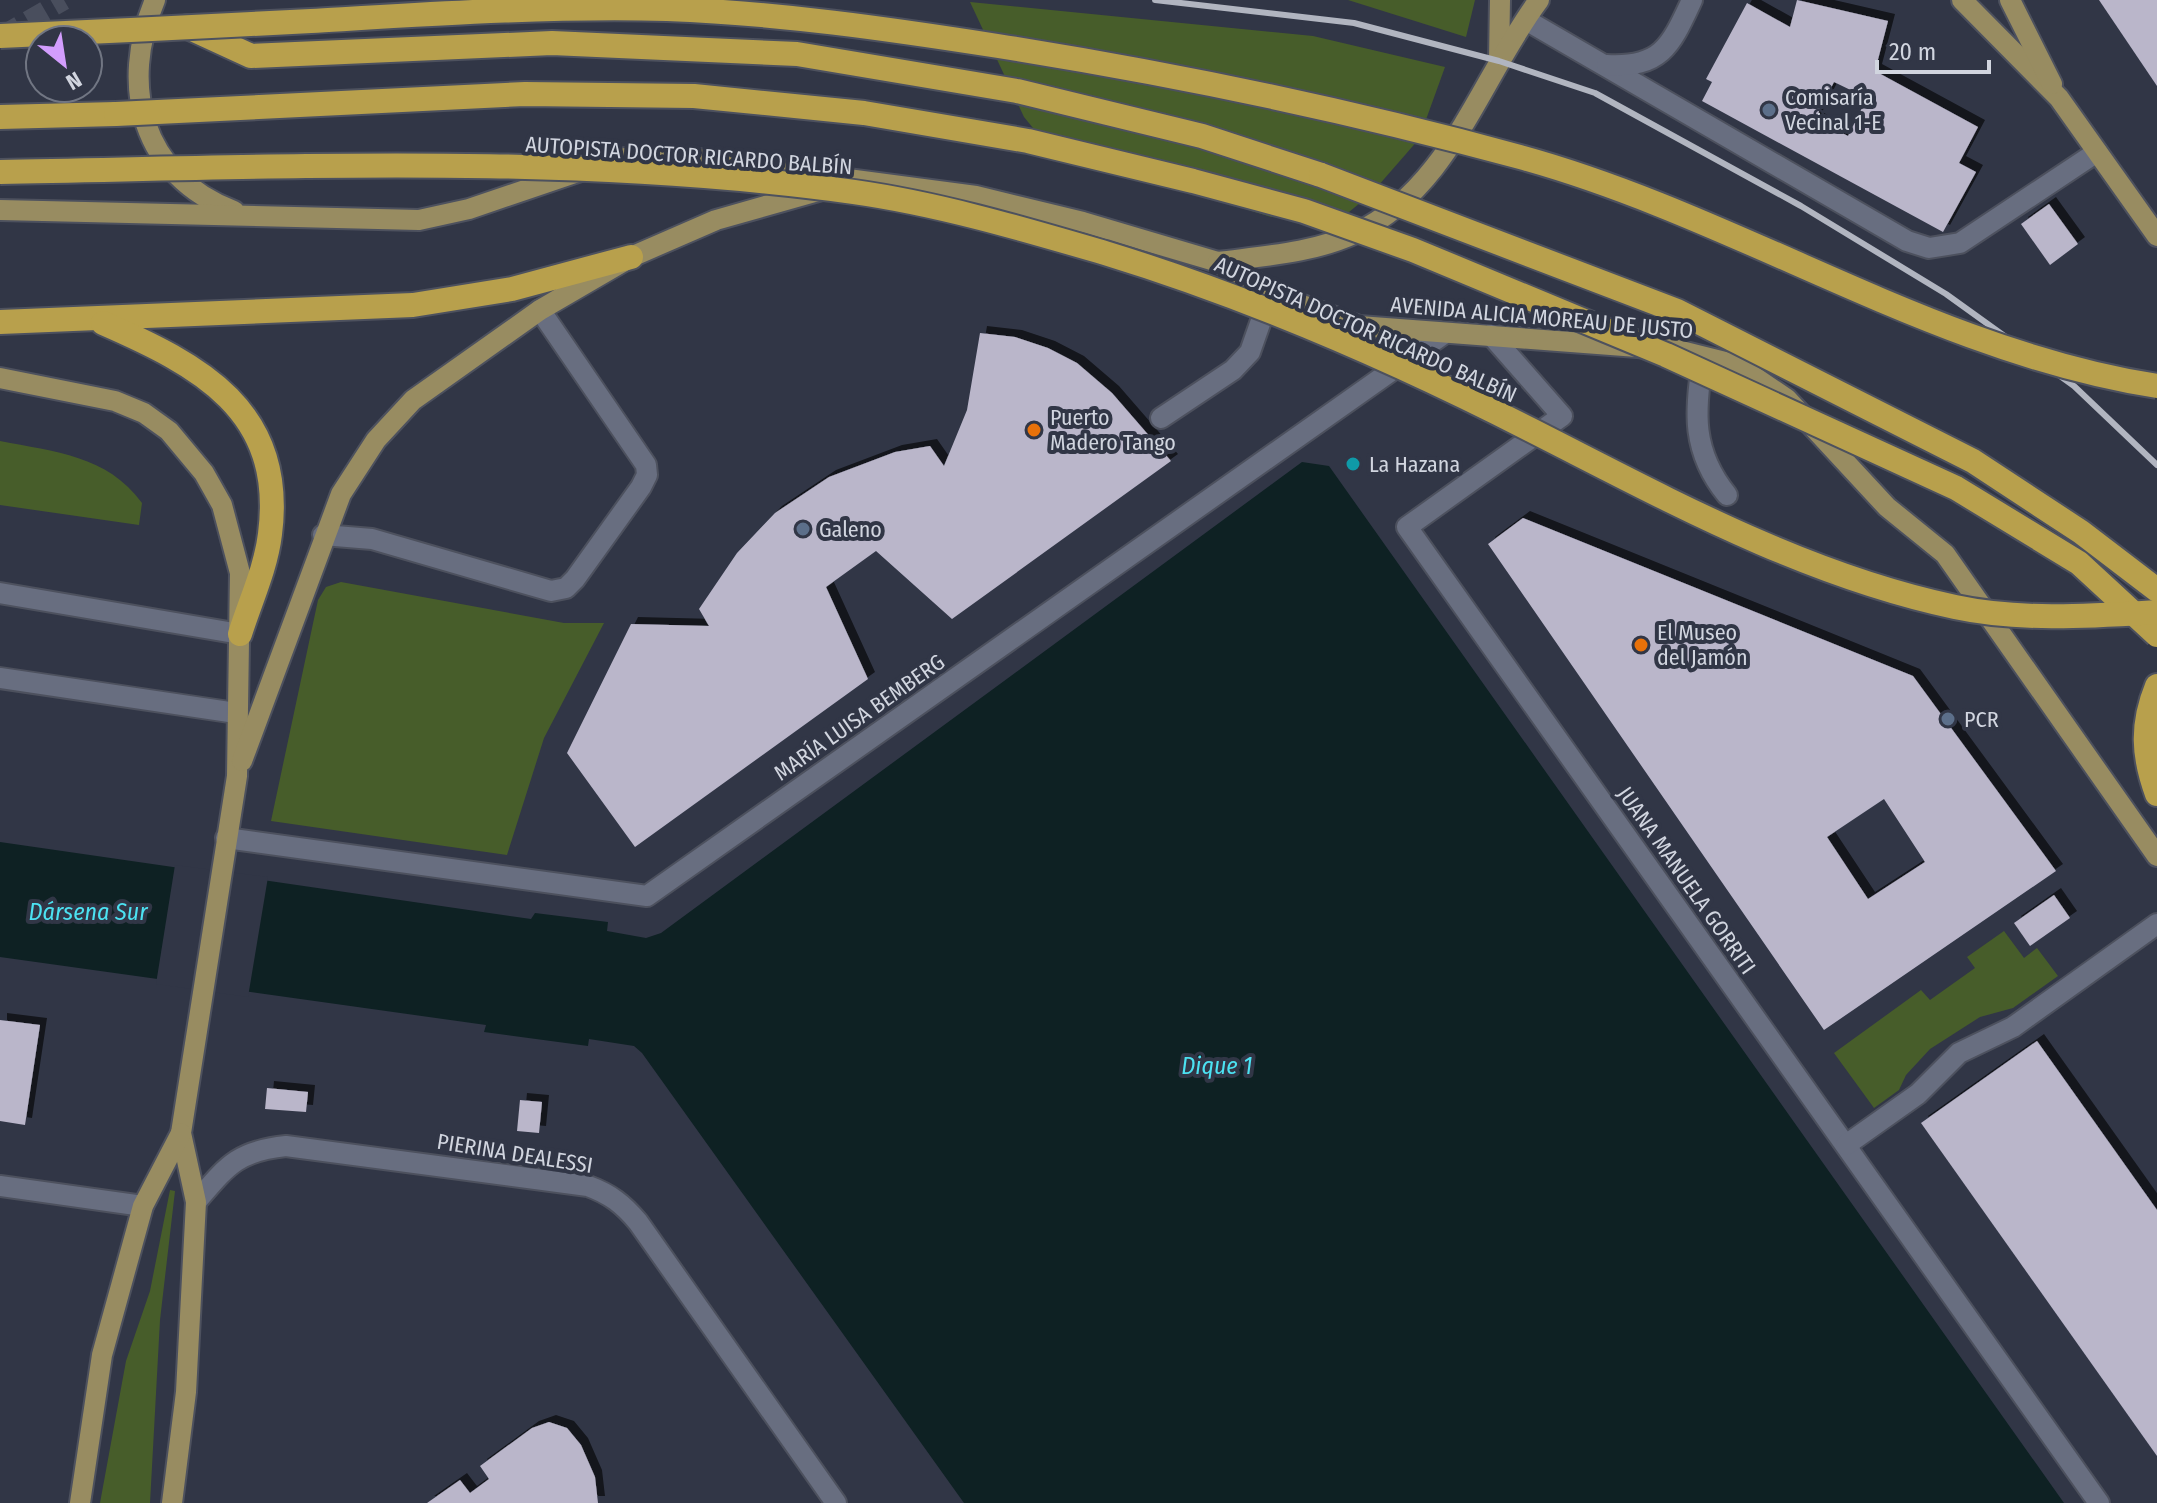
<svg xmlns="http://www.w3.org/2000/svg" width="2157" height="1503" viewBox="0 0 2157 1503" font-family="'Fira Sans Condensed',sans-serif">
<style>
.green{fill:#475d2a}
.water{fill:#0e2123}
.pier{fill:#313646}
.building{fill:#bab6ca;fill-rule:evenodd;filter:url(#shadow)}
.lines{fill:none;stroke-linecap:round;stroke-linejoin:round}
.major-tunnel{stroke:#494e5d;stroke-width:20;stroke-dasharray:20 10;stroke-linecap:butt}
.minor-casing{stroke:#4d515e;stroke-width:24}
.major-casing{stroke:#4d515e;stroke-width:24}
.highway-casing{stroke:#4d515e;stroke-width:28}
.minor{stroke:#686e80;stroke-width:20}
.major{stroke:#988c61;stroke-width:20}
.highway{stroke:#b8a04c;stroke-width:24}
.rail{stroke:#b1b5c0;stroke-width:6}
.highway-bridge-casing{stroke:#4d515e;stroke-width:28;stroke-linecap:butt}
.highway-bridge{stroke:#b8a04c;stroke-width:24}
.service-dot{fill:#5c6f8a;stroke:#313646;stroke-width:3}
.food-dot{fill:#e8710a;stroke:#313646;stroke-width:3}
.culture-dot{fill:#0f9aa8;stroke:#313646;stroke-width:3}
.labels{text-anchor:middle;stroke-width:8;stroke-linejoin:round;paint-order:stroke}
.poi-label{font-size:22px;fill:#d1d5df;stroke:#313646;text-anchor:start}
.street-label{font-size:22px;fill:#d1d5df;stroke:#313646}
.water-label{font-size:24px;font-style:italic;fill:#4ce2f2;stroke:#313646}
</style>
<defs>
<filter id="shadow"><feDropShadow dx="7" dy="-7" stdDeviation="0" flood-color="#0009"/></filter>
</defs>
<rect width="100%" height="100%" fill="#313646"/>
<g class="green">
<path d="M 1348,0 L 1475,0 L 1466,37 Z"/>
<path d="M 970,2 L 1313,36 L 1445,67 L 1419,139 L 1371,194 L 1349,212 L 1317,220 L 1271,217 L 1084,159 L 1042,139 L 1024,117 Z"/>
<path d="M 0,441 C 55,452 107,455 142,503 L 139,525 L 0,505 Z"/>
<path d="M 341,582 L 564,623 L 604,623 L 544,738 L 507,855 L 271,821 L 318,600 L 326,587 Z"/>
<path d="M 2004,931 L 2024,958 L 2037,948 L 2058,976 L 2013,1008 L 1980,1017 L 1930,1049 L 1906,1075 L 1899,1090 L 1874,1108 L 1834,1053 L 1921,990 L 1930,1000 L 1975,968 L 1967,957 Z"/>
<path d="M 170,1190 L 175,1191 L 160,1320 L 150,1503 L 100,1503 L 126,1361 L 150,1291 Z"/>
</g>
<path class="water" d="M 1302,462 L 1329,466 L 2064,1503 L 964,1503 L 642,1053 L 634,1046 L 589,1039 L 588,1046 L 484,1032 L 486,1025 L 0,957 L 0,842 L 531,919 L 535,913 L 608,922 L 607,931 L 646,938 L 661,933 Z"/>
<path class="pier" d="M 175,865 L 268,877 L 248,997 L 156,984 Z"/>
<g class="building">
<path d="M 1797,0 L 1888,21 L 1875,71 L 1978,127 L 1959,163 L 1976,172 L 1943,232 L 1702,101 L 1712,82 L 1706,79 L 1747,3 L 1790,27 ZM 1834,82 L 1867,98 L 1848,136 L 1815,119 Z"/>
<path d="M 2099,0 L 2157,0 L 2157,86 Z"/>
<path d="M 2049,204 L 2078,244 L 2050,265 L 2021,224 Z"/>
<path d="M 980,333 L 1015,337 L 1048,348 L 1077,363 L 1112,393 L 1171,461 L 952,619 L 876,551 L 826,587 L 868,679 L 635,847 L 567,753 L 631,624 L 709,626 L 699,609 L 737,553 L 775,513 L 829,477 L 895,452 L 930,446 L 944,466 L 967,410 Z"/>
<path d="M 1523,518 L 1913,676 L 2056,871 L 1824,1030 L 1488,544 ZM 1884,799 L 1925,862 L 1868,899 L 1827,837 Z"/>
<path d="M 2054,895 L 2070,918 L 2030,946 L 2014,923 Z"/>
<path d="M 0,1020 L 40,1025 L 25,1125 L 0,1121 Z"/>
<path d="M 2037,1041 L 2157,1210 L 2157,1456 L 1921,1123 Z"/>
<path d="M 267,1088 L 308,1092 L 306,1112 L 265,1109 Z"/>
<path d="M 520,1100 L 542,1102 L 539,1133 L 517,1131 Z"/>
<path d="M 549,1422 L 567,1428 L 581,1445 L 595,1477 L 598,1503 L 427,1503 L 460,1480 L 470,1493 L 489,1479 L 480,1466 L 532,1428 Z"/>
</g>
<g class="lines">
<path class="major-tunnel" d="M 2,36 L 64,0"/>
<g class="minor-casing">
<g id="minor">
<path d="M 1526,20 L 1907,241 L 1929,248 L 1960,243 L 2097,152"/>
<path d="M 1607,65 C 1662,68 1671,45 1692,0"/>
<path d="M 1491,335 L 1562,416 L 1407,527 L 2099,1503"/>
<path d="M 1703,359 C 1694,412 1692,452 1727,495"/>
<path d="M 1161,418 L 1233,370 L 1250,352 L 1270,295"/>
<path d="M 323,535 L 372,539 L 551,591 L 566,588 L 575,579 L 641,487 L 647,475 L 646,465 L 540,310"/>
<path d="M 0,593 L 240,634"/>
<path d="M 0,678 L 236,713"/>
<path d="M 226,838 L 647,896 L 1445,333"/>
<path d="M 1846,1145 L 1918,1094 L 1959,1053 L 2013,1027 L 2157,924"/>
<path d="M 0,1186 L 143,1206"/>
<path d="M 196,1202 C 227,1166 237,1151 286,1146 L 588,1186 C 610,1194 623,1204 638,1222 L 836,1503"/>
</g>
</g>
<g class="major-casing">
<g id="major">
<path d="M 155,0 C 119,85 141,176 234,211"/>
<path d="M 1962,0 L 2059,98 L 2157,236"/>
<path d="M 2010,0 L 2052,84"/>
<path d="M 1499,61 L 1500,0"/>
<path d="M 0,210 L 419,220 L 469,209 L 613,160 L 637,156 L 683,157 L 976,196 L 1083,222 L 1218,262 L 1289,300 L 1359,326 L 1677,350 L 1737,365 L 1787,399 L 1887,507 L 1945,554 L 2157,856"/>
<path d="M 1218,262 C 1263,256 1314,253 1356,233 C 1450,188 1480,79 1539,0"/>
<path d="M 0,378 L 115,401 L 144,413 L 169,431 L 204,473 L 222,505 L 240,573 L 237,776 L 181,1133 L 196,1202 L 186,1392 L 172,1503"/>
<path d="M 242,761 L 341,494 L 376,440 L 413,400 L 540,310 L 631,257 L 716,220 L 822,190"/>
<path d="M 80,1503 L 102,1355 L 143,1206 L 181,1133"/>
</g>
</g>
<g class="highway-casing">
<g id="highway">
<path d="M 188,27 L 251,56 L 552,43 L 797,54 L 1017,91 L 1202,136 L 1321,175"/>
<path d="M 0,117 L 116,114"/>
<path d="M 0,322 L 413,305 L 512,289 L 631,257"/>
<path d="M 103,323 C 199,365 286,410 270,534 C 266,568 250,602 240,634"/>
<path d="M 2157,686 C 2141,725 2143,756 2157,794"/>
</g>
</g>
<use href="#minor" class="minor"/>
<use href="#major" class="major"/>
<use href="#highway" class="highway"/>
<path class="rail" d="M 1155,0 L 1354,23 L 1499,61 L 1595,93 L 1801,206 L 1946,294 L 2074,386 L 2157,465"/>
<g class="highway-bridge-casing">
<g id="highway-bridge">
<path d="M 0,36 C 104,31 207,27 311,21 C 430,14 548,6 667,9 C 778,13 889,29 998,46 C 1175,74 1348,110 1520,157 C 1739,217 1932,351 2157,386"/>
<path d="M 116,114 L 525,94 L 694,96 L 864,113 L 1028,141 L 1193,181 L 1304,211 L 1413,250 L 1666,355 L 1956,488 L 2079,563 L 2157,635"/>
<path d="M 0,172 C 284,167 571,153 854,192 C 939,204 1023,229 1105,253 C 1252,298 1394,360 1531,430 C 1667,499 1804,575 1955,607 C 2020,621 2091,616 2157,612"/>
<path d="M 1321,175 L 1677,311 L 1973,461 L 2081,532 L 2157,590"/>
</g>
</g>
<use href="#highway-bridge" class="highway-bridge"/>
</g>
<g class="service-dot">
<circle cx="1769" cy="110" r="8"/>
<circle cx="803" cy="529" r="8"/>
<circle cx="1948" cy="719" r="8"/>
</g>
<g class="food-dot">
<circle cx="1034" cy="430" r="8"/>
<circle cx="1641" cy="645" r="8"/>
</g>
<circle class="culture-dot" cx="1353" cy="464" r="8"/>
<g class="labels">
<g class="poi-label">
<text x="1785" y="105">Comisaría<tspan x="1785" dy="25">Vecinal 1-E</tspan></text>
<text x="1050" y="425">Puerto<tspan x="1050" dy="25">Madero Tango</tspan></text>
<text x="1369" y="472">La Hazana</text>
<text x="819" y="537">Galeno</text>
<text x="1657" y="640">El Museo<tspan x="1657" dy="25">del Jamón</tspan></text>
<text x="1964" y="727">PCR</text>
</g>
<g class="street-label">
<text transform="translate(689 155) rotate(4)" y="8">AUTOPISTA DOCTOR RICARDO BALBÍN</text>
<text transform="translate(1542 317) rotate(5)" y="8">AVENIDA ALICIA MOREAU DE JUSTO</text>
<text transform="translate(1366 329) rotate(24)" y="8">AUTOPISTA DOCTOR RICARDO BALBÍN</text>
<text transform="translate(859 717) rotate(-35)" y="8">MARÍA LUISA BEMBERG</text>
<text transform="translate(1687 880) rotate(55)" y="8">JUANA MANUELA GORRITI</text>
<text transform="translate(515 1153) rotate(9)" y="8">PIERINA DEALESSI</text>
</g>
<g class="water-label">
<text x="88" y="920">Dársena Sur</text>
<text x="1217" y="1074">Dique 1</text>
</g>
</g>
<g transform="translate(64 64) rotate(150)"><circle r="38" fill="#313646" stroke="#717683" stroke-width="2"/>
<path d="M0-6L14 30L0 20L-14 30Z" fill="#d29dfd"/>
<text y="-12" font-size="22" font-weight="bold" text-anchor="middle" fill="#d1d5df">N</text>
</g>
<path d="M1877 60v12h112v-12" fill="none" stroke="#d1d5df" stroke-width="4"/>
<text x="1889" y="60" font-size="24" fill="#d1d5df" stroke="#313646" stroke-width="6" paint-order="stroke">20 m</text>
</svg>
